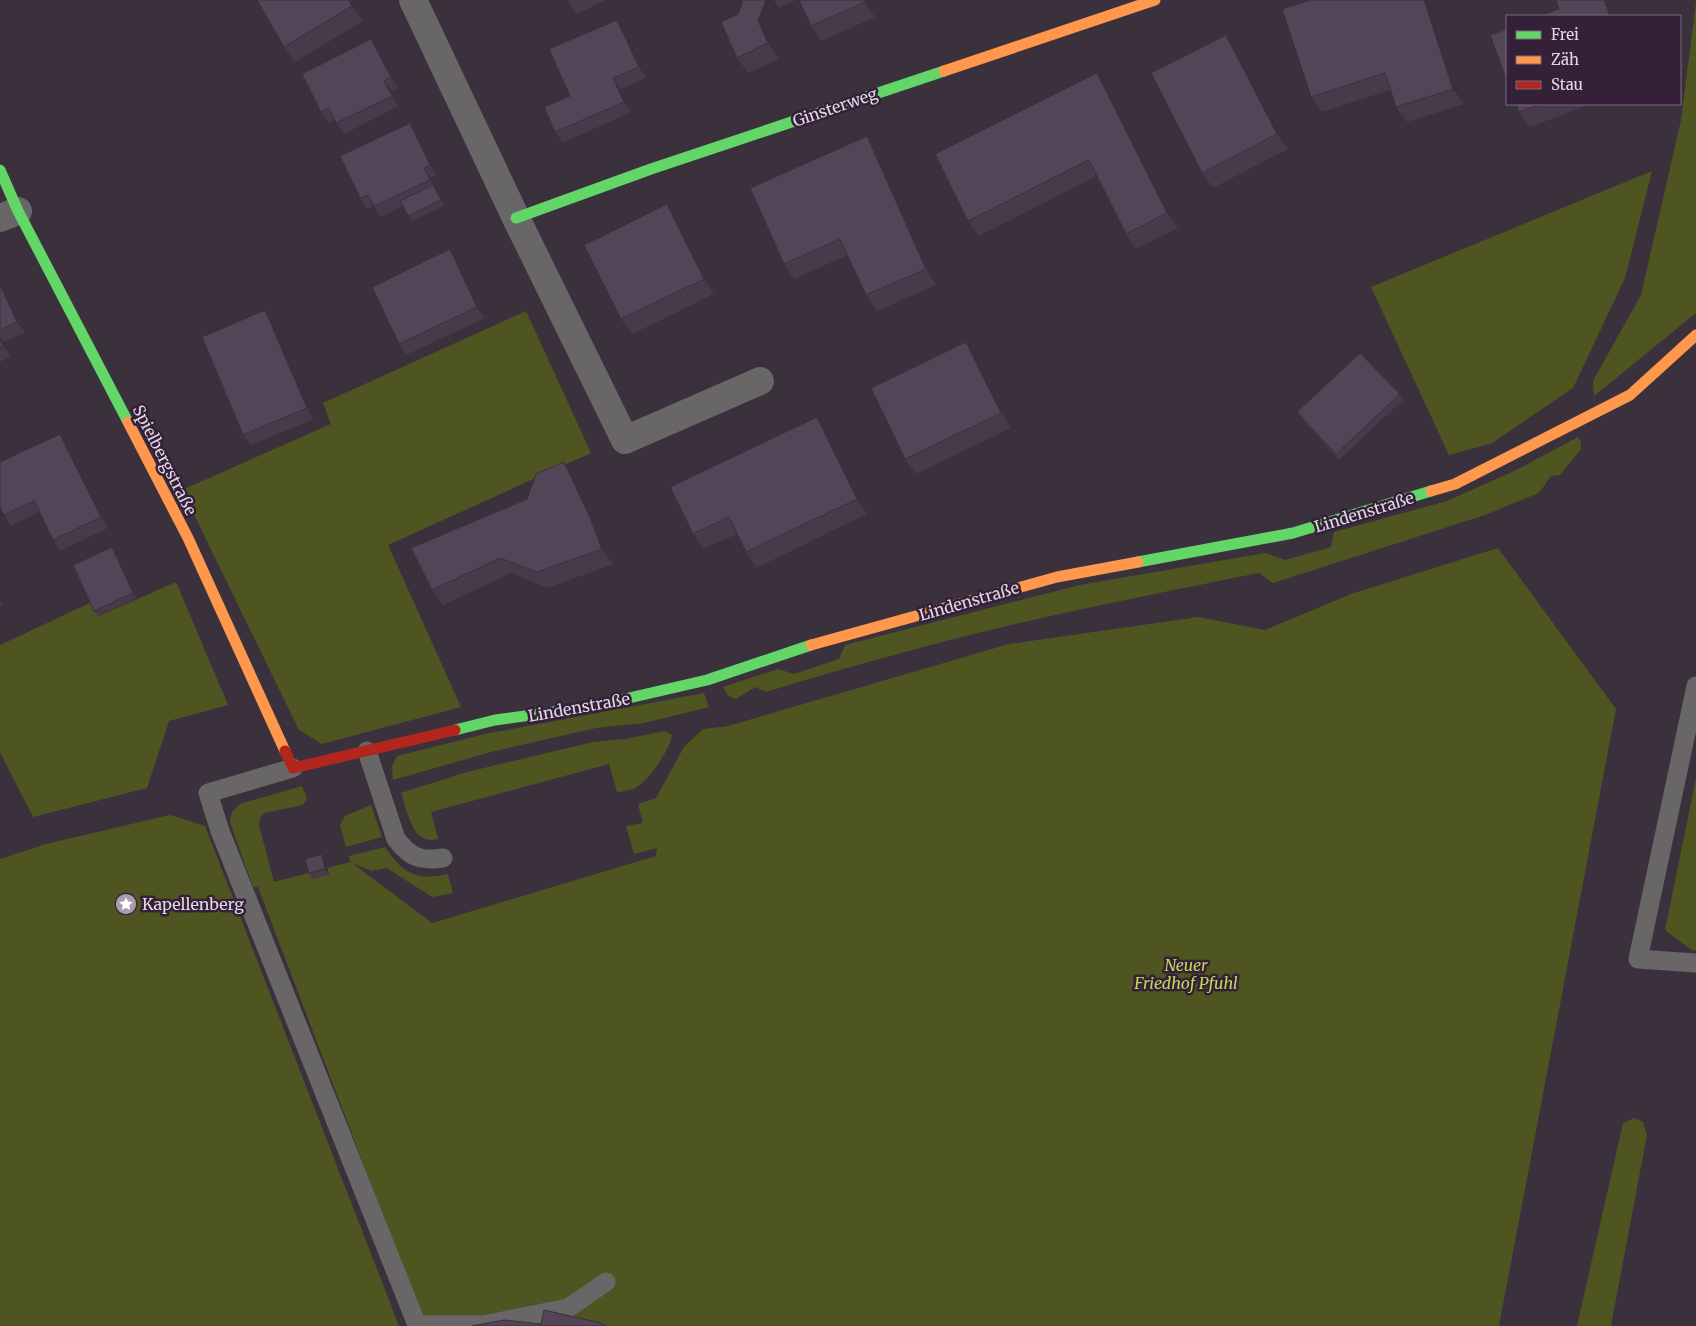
<svg xmlns="http://www.w3.org/2000/svg" width="1696" height="1326" viewBox="0 0 1696 1326" font-family="Merriweather,serif">
<style>
.green{fill:#4f5521}
.lines{fill:none;stroke-linecap:round;stroke-linejoin:round}
.lane{stroke:#686666;stroke-width:19}
.street{stroke:#686666;stroke-width:28}
.fast{stroke:#63d668;stroke-width:11}
.slow{stroke:#ff974d;stroke-width:11}
.jam{stroke:#b3261e;stroke-width:11}
.wall{fill:#473a4b}
.shaded-wall{fill:#3a303d}
.building{fill:#534457;stroke:#3a303d}
.labels{text-anchor:middle;stroke-width:5;stroke-linejoin:round;paint-order:stroke}
.street-label{font-size:16px;fill:#e3d7e6;stroke:#342138}
.poi-label{font-size:16px;fill:#e3d7e6;stroke:#342138;text-anchor:start}
.park-label{font-size:16px;font-style:italic;fill:#c5d757;stroke:#342138}
</style>
<rect width="100%" height="100%" fill="#3a313d"/>
<g class="green">
<path d="M 1696,2 L 1696,313 L 1594,396 L 1593,381 L 1641,295 L 1681,120 Z"/>
<path d="M 1652,171 L 1625,278 L 1573,388 L 1492,443 L 1449,455 L 1371,287 Z"/>
<path d="M 526,311 L 591,453 L 388,545 L 461,707 L 322,744 L 299,730 L 182,490 L 331,424 L 323,403 Z"/>
<path d="M 1578,437 L 1581,442 L 1581,449 L 1560,475 L 1551,476 L 1539,493 L 1485,515 L 1273,583 L 1259,573 C 1175,590 1091,606 1007,626 C 926,645 845,668 766,692 L 755,687 L 736,699 L 728,696 L 723,687 L 778,669 L 794,674 L 839,659 L 845,645 L 1080,585 L 1265,553 L 1285,560 L 1331,547 L 1334,532 L 1447,501 L 1514,471 Z"/>
<path d="M 1498,548 L 1616,709 L 1499,1326 L 425,1326 L 258,887 L 253,887 L 233,831 L 230,821 L 232,812 L 240,804 L 302,786 L 307,799 L 303,805 L 264,813 L 260,818 L 259,825 L 274,882 L 350,862 L 349,856 L 385,847 C 404,874 415,881 448,874 L 453,893 L 432,897 L 387,868 L 372,871 L 352,863 L 432,923 L 656,856 L 657,848 L 634,854 L 626,826 L 643,823 L 638,804 L 656,798 L 684,747 L 703,729 L 728,726 L 1009,644 L 1198,617 L 1265,630 L 1351,594 Z"/>
<path d="M 176,582 L 228,705 L 169,721 L 147,788 L 33,817 L 0,752 L 0,645 L 92,602 L 99,616 Z"/>
<path d="M 704,693 L 709,707 L 644,723 L 596,728 L 491,752 L 393,780 L 392,767 L 397,756 L 485,734 Z"/>
<path d="M 665,731 L 672,735 C 669,751 648,783 633,789 C 628,791 622,791 617,792 L 609,764 L 431,812 L 438,839 C 412,846 408,812 401,793 L 467,772 L 593,742 L 625,739 Z"/>
<path d="M 1696,778 L 1696,950 L 1693,951 L 1665,930 Z"/>
<path d="M 371,805 L 382,837 L 346,847 L 340,825 L 345,816 Z"/>
<path d="M 170,815 L 205,826 L 399,1326 L 0,1326 L 0,859 L 46,844 Z"/>
<path d="M 1634,1118 L 1643,1122 L 1647,1135 L 1611,1326 L 1577,1326 L 1623,1123 Z"/>
</g>
<g class="lines">
<g class="lane">
<path d="M 1696,686 L 1638,959 L 1696,963"/>
<path d="M 367,751 L 396,839 C 411,858 420,861 443,858"/>
<path d="M 293,768 L 208,793 L 220,831 L 417,1325 L 483,1325 L 568,1308 L 606,1282"/>
</g>
<g class="street">
<path d="M 413,0 L 516,218 L 625,440 L 760,381"/>
<path d="M 0,218 L 18,211"/>
</g>
<g class="fast">
<path d="M 0,170 L 18,211 L 128,422"/>
<path d="M 516,218 L 651,169 L 944,71"/>
<path d="M 1138,562 L 1293,533 L 1431,491"/>
<path d="M 455,730 L 495,720 L 590,707 L 707,680 L 811,645"/>
</g>
<g class="slow">
<path d="M 944,71 L 1155,0"/>
<path d="M 128,422 L 188,538 L 285,751"/>
<path d="M 1431,491 L 1455,484 L 1630,395 L 1696,335"/>
<path d="M 811,645 L 1057,577 L 1138,562"/>
</g>
<path class="jam" d="M 285,751 L 293,768 L 455,730"/>
</g>
<g class="wall">
<path d="M 257,0 L 350,0 L 363,21 L 295,62 L 284,47 Z"/>
<path d="M 567,0 L 605,0 L 577,14 Z"/>
<path d="M 743,0 L 796,0 L 779,8 L 769,37 L 779,59 L 748,73 L 737,58 L 738,14 Z"/>
<path d="M 799,0 L 867,0 L 875,17 L 822,41 L 811,26 Z"/>
<path d="M 1310,0 L 1430,0 L 1464,104 L 1407,122 L 1396,107 L 1390,90 L 1322,112 L 1311,97 Z"/>
<path d="M 625,30 L 646,78 L 620,89 L 631,112 L 563,143 L 555,132 L 570,96 Z"/>
<path d="M 1226,35 L 1237,50 L 1288,149 L 1213,188 L 1202,173 Z"/>
<path d="M 371,39 L 378,49 L 398,88 L 392,91 L 399,106 L 344,134 L 334,120 L 329,123 L 321,112 Z"/>
<path d="M 1097,73 L 1108,88 L 1178,228 L 1136,249 L 1126,234 L 1097,176 L 979,236 L 968,221 Z"/>
<path d="M 1516,104 L 1591,104 L 1530,127 L 1519,112 Z"/>
<path d="M 417,133 L 437,175 L 431,178 L 445,206 L 411,221 L 403,206 L 381,217 L 373,206 L 367,209 L 360,198 Z"/>
<path d="M 877,152 L 936,285 L 877,311 L 866,295 L 848,255 L 794,279 L 784,264 Z"/>
<path d="M 677,219 L 714,294 L 632,334 L 621,319 Z"/>
<path d="M 450,249 L 458,260 L 485,318 L 406,355 L 399,344 Z"/>
<path d="M 0,280 L 25,332 L 4,342 L 11,356 L 0,362 Z"/>
<path d="M 272,321 L 314,419 L 251,445 L 243,435 Z"/>
<path d="M 977,358 L 1011,428 L 916,474 L 905,459 Z"/>
<path d="M 1400,394 L 1403,400 L 1339,460 L 1301,418 L 1297,412 Z"/>
<path d="M 827,432 L 867,514 L 756,568 L 746,552 L 737,534 L 703,549 L 693,534 Z"/>
<path d="M 60,434 L 67,444 L 108,528 L 60,551 L 53,540 L 39,512 L 11,526 L 4,515 Z"/>
<path d="M 564,462 L 574,477 L 599,530 L 613,564 L 548,588 L 511,573 L 443,605 L 432,590 Z"/>
<path d="M 116,552 L 137,598 L 98,616 L 94,611 Z"/>
<path d="M 0,598 L 3,605 L 0,606 Z"/>
<path d="M 325,860 L 329,875 L 312,879 L 309,873 Z"/>
</g>
<g class="shaded-wall">
<path d="M 349,0 L 350,0 L 363,21 L 352,6 Z"/>
<path d="M 766,0 L 774,0 L 779,8 L 769,37 L 779,59 L 768,43 L 758,21 Z"/>
<path d="M 864,0 L 867,0 L 875,17 L 865,2 Z"/>
<path d="M 1424,0 L 1430,0 L 1464,104 L 1453,89 Z"/>
<path d="M 1604,0 L 1609,0 L 1615,16 L 1610,16 Z"/>
<path d="M 617,20 L 625,30 L 646,78 L 639,67 Z"/>
<path d="M 1226,35 L 1237,50 L 1288,149 L 1277,134 Z"/>
<path d="M 371,39 L 378,49 L 398,88 L 391,77 Z"/>
<path d="M 1097,73 L 1108,88 L 1178,228 L 1167,213 Z"/>
<path d="M 613,78 L 620,89 L 631,112 L 624,102 Z"/>
<path d="M 384,81 L 392,91 L 399,106 L 392,96 Z"/>
<path d="M 410,123 L 417,133 L 437,175 L 430,165 Z"/>
<path d="M 867,136 L 877,152 L 936,285 L 926,269 Z"/>
<path d="M 424,168 L 431,178 L 437,190 L 430,180 Z"/>
<path d="M 433,185 L 437,190 L 445,206 L 441,200 Z"/>
<path d="M 667,204 L 677,219 L 714,294 L 704,279 Z"/>
<path d="M 450,249 L 458,260 L 485,318 L 477,307 Z"/>
<path d="M 0,280 L 25,332 L 17,322 L 0,285 Z"/>
<path d="M 265,310 L 272,321 L 314,419 L 307,408 Z"/>
<path d="M 0,337 L 4,342 L 11,356 L 4,346 L 0,338 Z"/>
<path d="M 966,342 L 977,358 L 1011,428 L 1001,413 Z"/>
<path d="M 817,417 L 827,432 L 867,514 L 857,499 Z"/>
<path d="M 60,434 L 67,444 L 108,528 L 101,517 Z"/>
<path d="M 564,462 L 574,477 L 599,530 L 613,564 L 602,549 Z"/>
<path d="M 112,547 L 116,552 L 137,598 L 133,593 Z"/>
<path d="M 322,854 L 325,860 L 329,875 L 325,869 Z"/>
</g>
<g class="building">
<path d="M 257,0 L 349,0 L 352,6 L 284,47 Z"/>
<path d="M 743,0 L 766,0 L 758,21 L 768,43 L 737,58 L 721,22 L 738,14 Z"/>
<path d="M 799,0 L 864,0 L 865,2 L 811,26 Z"/>
<path d="M 1310,0 L 1424,0 L 1453,89 L 1396,107 L 1385,73 L 1311,97 L 1282,9 Z"/>
<path d="M 1556,0 L 1604,0 L 1610,16 L 1539,16 L 1559,9 Z"/>
<path d="M 617,20 L 639,67 L 613,78 L 624,102 L 555,132 L 544,107 L 570,96 L 549,49 Z"/>
<path d="M 1507,29 L 1507,81 L 1490,35 Z"/>
<path d="M 1226,35 L 1277,134 L 1202,173 L 1151,73 Z"/>
<path d="M 371,39 L 391,77 L 384,81 L 392,96 L 336,123 L 329,108 L 321,112 L 302,74 Z"/>
<path d="M 1097,73 L 1167,213 L 1126,234 L 1089,160 L 968,221 L 935,154 Z"/>
<path d="M 1516,104 L 1540,104 L 1519,112 Z"/>
<path d="M 410,123 L 430,165 L 424,168 L 430,180 L 374,206 L 368,195 L 360,198 L 340,156 Z"/>
<path d="M 867,136 L 926,269 L 866,295 L 840,239 L 784,264 L 750,188 Z"/>
<path d="M 433,185 L 441,200 L 408,216 L 400,201 Z"/>
<path d="M 667,204 L 704,279 L 621,319 L 584,245 Z"/>
<path d="M 450,249 L 477,307 L 399,344 L 372,287 Z"/>
<path d="M 0,285 L 17,322 L 0,330 Z"/>
<path d="M 265,310 L 307,408 L 243,435 L 202,337 Z"/>
<path d="M 0,338 L 4,346 L 0,348 Z"/>
<path d="M 966,342 L 1001,413 L 905,459 L 871,388 Z"/>
<path d="M 1360,353 L 1400,394 L 1336,454 L 1297,412 Z"/>
<path d="M 817,417 L 857,499 L 746,552 L 729,517 L 693,534 L 670,487 Z"/>
<path d="M 60,434 L 101,517 L 53,540 L 34,501 L 4,515 L 0,507 L 0,462 Z"/>
<path d="M 564,462 L 589,515 L 602,549 L 537,572 L 500,558 L 432,590 L 411,548 L 527,499 L 536,474 Z"/>
<path d="M 112,547 L 133,593 L 94,611 L 73,565 Z"/>
<path d="M 322,854 L 325,869 L 309,873 L 305,859 Z"/>
<path d="M 544,1310 L 601,1323 L 607,1326 L 472,1326 L 504,1320 L 541,1324 Z"/>
</g>
<defs>
<g id="sight-disc" transform="scale(1.125)"><circle r="9.5" fill="#a89dab" stroke="#342138"/><path d="M0-6L1.8-2.2L6-1.7L2.9 1.2L3.7 5.4L0 3.3L-3.7 5.4L-2.9 1.2L-6-1.7L-1.8-2.2Z" fill="#fff"/></g>
</defs>
<g fill-rule="evenodd">
<use href="#sight-disc" x="126" y="904"/>
</g>
<g class="labels">
<g class="street-label">
<text transform="translate(835 107) rotate(-19)" y="6">Ginsterweg</text>
<text transform="translate(165 460) rotate(63)" y="6">Spielbergstraße</text>
<text transform="translate(1364 512) rotate(-17)" y="6">Lindenstraße</text>
<text transform="translate(969 601) rotate(-16)" y="6">Lindenstraße</text>
<text transform="translate(579 707) rotate(-10)" y="6">Lindenstraße</text>
</g>
<g class="poi-label">
<text x="142" y="910">Kapellenberg</text>
</g>
<g class="park-label">
<text x="1186" y="971">Neuer<tspan x="1186" dy="18">Friedhof Pfuhl</tspan></text>
</g>
</g>
<rect x="1506" y="15" width="175" height="90" fill="#342138" stroke="#7a6a7e"/>
<rect x="1516" y="31" width="25" height="8" fill="#63d668" stroke="#7a6a7e"/>
<text x="1551" y="40" font-size="15" fill="#e3d7e6">Frei</text>
<rect x="1516" y="56" width="25" height="8" fill="#ff974d" stroke="#7a6a7e"/>
<text x="1551" y="65" font-size="15" fill="#e3d7e6">Zäh</text>
<rect x="1516" y="81" width="25" height="8" fill="#b3261e" stroke="#7a6a7e"/>
<text x="1551" y="90" font-size="15" fill="#e3d7e6">Stau</text>
</svg>
